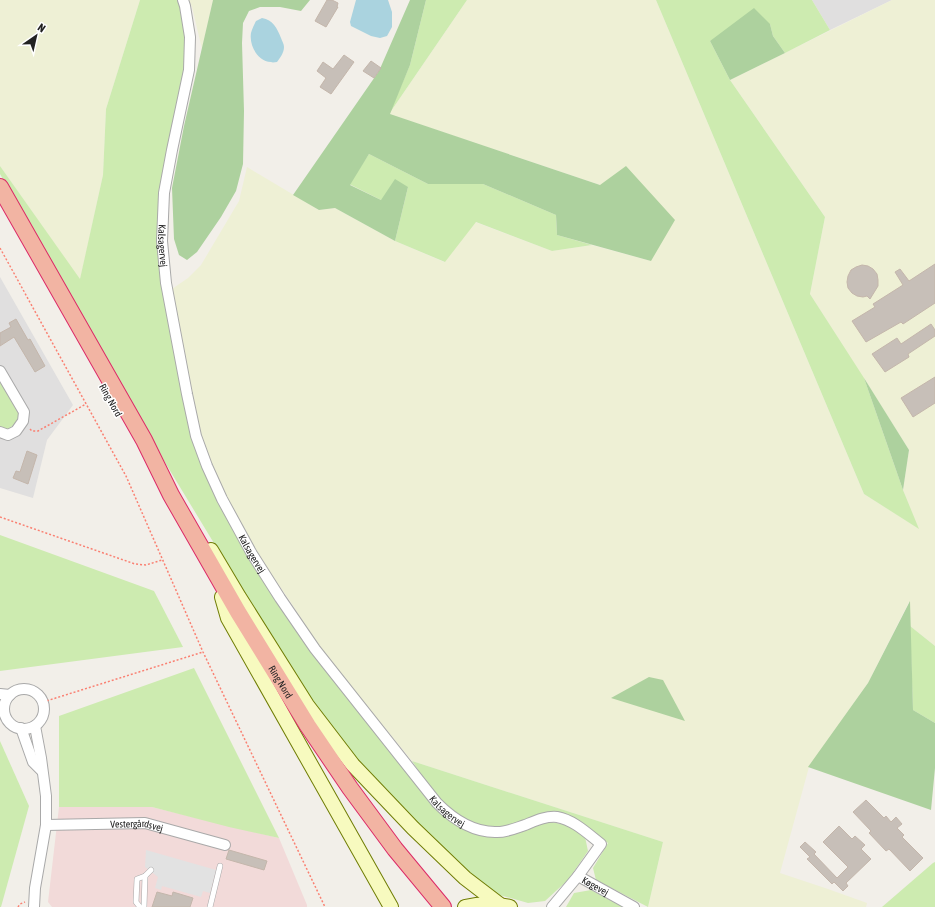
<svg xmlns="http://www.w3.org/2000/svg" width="935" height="907" viewBox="0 0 935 907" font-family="'Asap Condensed',sans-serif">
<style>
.residential{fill:#e0dfdf}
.commercial{fill:#f2dad9}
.farmland{fill:#eef0d5}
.grass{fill:#cdebb0}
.forest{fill:#add19e}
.parking{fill:#e2e2e2}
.water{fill:#aad3df}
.building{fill:#c7bfb8;stroke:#c4b6ab}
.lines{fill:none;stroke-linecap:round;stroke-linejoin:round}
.service-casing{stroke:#a9a9a9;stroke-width:6}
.minor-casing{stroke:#a9a9a9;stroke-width:12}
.secondary-casing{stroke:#707d05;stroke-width:16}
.trunk-casing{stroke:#dc2a67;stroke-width:18}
.path{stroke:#fa8072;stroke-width:1.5;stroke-dasharray:2 2;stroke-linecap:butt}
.service{stroke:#fff;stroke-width:5}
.minor{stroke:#fff;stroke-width:10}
.secondary{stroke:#f7fabf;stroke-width:14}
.trunk{stroke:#f2b4a3;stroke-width:16}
.labels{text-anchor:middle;stroke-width:3;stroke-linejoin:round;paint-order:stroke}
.street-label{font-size:10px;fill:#222;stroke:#fff}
</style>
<rect width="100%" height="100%" fill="#f2efe9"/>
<g class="residential">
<path d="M 812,0 L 892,0 L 830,30 Z"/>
<path d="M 0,277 L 73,405 L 47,440 L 33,498 L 0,488 Z"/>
</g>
<path class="commercial" d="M 59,807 L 152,807 L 279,838 L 307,905 L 307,907 L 52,907 L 48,902 Z"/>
<g class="farmland">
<path d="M 0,0 L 140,0 L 106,109 L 103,175 L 80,280 L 0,166 Z"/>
<path d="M 189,0 L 213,0 L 202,49 L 192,7 Z"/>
<path d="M 467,0 L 656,0 L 864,494 L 918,528 L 903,490 L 909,450 L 810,294 L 825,217 L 730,80 L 892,0 L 935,0 L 935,646 L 910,626 L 909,602 L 868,683 L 809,767 L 780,873 L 828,889 L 867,903 L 866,907 L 648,907 L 663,842 L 412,761 L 319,647 L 290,601 L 255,551 L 225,499 L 211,468 L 200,434 L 172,289 L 188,278 L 201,265 L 239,201 L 247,167 L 319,210 L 335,208 L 395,241 L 444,262 L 475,222 L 552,251 L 592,245 L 651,261 L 600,185 L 389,114 Z"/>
</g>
<g class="grass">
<path d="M 140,0 L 179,0 L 187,38 L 186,71 L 158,244 L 192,438 L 312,653 L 433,805 L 455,824 L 476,834 L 545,821 L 567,825 L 585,837 L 588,851 L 568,880 L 545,901 L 528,903 L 489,892 L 467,875 L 356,762 L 309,700 L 149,436 L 0,174 L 0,166 L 80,279 L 103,175 L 106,109 Z"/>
<path d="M 426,0 L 467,0 L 389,114 L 410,65 Z"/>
<path d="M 656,0 L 812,0 L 830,30 L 785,53 L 773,36 L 770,24 L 710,41 L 730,80 L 825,217 L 810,294 L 864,378 L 903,490 L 919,529 L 864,494 Z"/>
<path d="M 369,154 L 428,184 L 483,184 L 556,215 L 557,235 L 592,245 L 552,251 L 476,222 L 445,262 L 395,241 L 408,187 L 381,200 L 349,184 Z"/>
<path d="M 0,380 L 20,411 L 20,420 L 7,430 L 0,428 Z"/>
<path d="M 0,535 L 154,591 L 183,647 L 0,671 Z"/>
<path d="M 910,626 L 935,646 L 935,723 L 913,710 Z"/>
<path d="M 194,668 L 279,838 L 229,827 L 152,807 L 59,807 L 59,716 Z"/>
<path d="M 0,741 L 29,806 L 1,907 L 0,907 Z"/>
<path d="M 412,761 L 663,842 L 648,907 L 596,880 L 593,868 L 608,843 L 573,819 L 516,825 L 497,828 L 477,825 L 464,819 L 440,802 Z"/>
<path d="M 935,862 L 935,907 L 882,907 L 933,863 Z"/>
<path d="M 591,890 L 621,906 L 622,907 L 566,907 L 574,893 Z"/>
</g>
<g class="forest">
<path d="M 213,0 L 310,0 L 301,11 L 280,7 L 260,7 L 249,11 L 243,23 L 242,43 L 244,111 L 243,164 L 236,191 L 221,217 L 197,252 L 187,260 L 179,255 L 174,239 L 172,188 L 184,126 Z"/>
<path d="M 410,0 L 426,0 L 410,65 L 390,114 L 600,185 L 626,166 L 675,220 L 651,261 L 557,235 L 556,215 L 483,184 L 428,184 L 369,154 L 350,185 L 381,200 L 395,179 L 408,187 L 395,241 L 335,208 L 319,210 L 293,195 L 379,71 Z"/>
<path d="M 754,8 L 770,24 L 773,36 L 785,53 L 730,80 L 710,41 Z"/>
<path d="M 864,378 L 909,450 L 903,490 Z"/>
<path d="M 910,601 L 913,710 L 935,723 L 935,768 L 931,810 L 808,767 L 868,683 Z"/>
<path d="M 649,677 L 663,680 L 685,721 L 611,698 Z"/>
</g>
<path class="parking" d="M 146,850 L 216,870 L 210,893 L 203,891 L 201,897 L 162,886 L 161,890 L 155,888 L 158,877 L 145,867 Z"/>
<g class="water">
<path d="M 356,0 L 388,0 L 392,12 L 392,27 L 387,36 L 380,38 L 371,36 L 351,26 L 350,22 Z"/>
<path d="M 262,18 C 273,20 277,28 281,38 C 282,41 284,44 284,47 C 284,53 280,58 277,62 C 275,62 273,63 271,62 C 257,61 249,45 251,33 C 252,29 254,25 256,21 Z"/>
</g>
<g class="building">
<path d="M 327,0 L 332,0 L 338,3 L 337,7 L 338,7 L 326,27 L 315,21 Z"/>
<path d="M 344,55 L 354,62 L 331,94 L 320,87 L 326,78 L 317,71 L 323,62 L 333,69 Z"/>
<path d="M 371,61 L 381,68 L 374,78 L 363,71 Z"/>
<path d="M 935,264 L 935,303 L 903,324 L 901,322 L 866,342 L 852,321 L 875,307 L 873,304 L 903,285 L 895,272 L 900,269 L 909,281 Z"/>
<path d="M 862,265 L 868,266 L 873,269 L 877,274 L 878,280 L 878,286 L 870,299 L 867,296 L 863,297 L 857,296 L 852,293 L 848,288 L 847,282 L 848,276 L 851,270 L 856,267 Z"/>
<path d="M 16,319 L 28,340 L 30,339 L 45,366 L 35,372 L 14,337 L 0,346 L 0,333 L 11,327 L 9,323 Z"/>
<path d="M 931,324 L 935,330 L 935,336 L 908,354 L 909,357 L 885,372 L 872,354 L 897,338 L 901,344 Z"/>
<path d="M 935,377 L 935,403 L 913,417 L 901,398 Z"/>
<path d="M 27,451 L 37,455 L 28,484 L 13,478 L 16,471 L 20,472 Z"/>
<path d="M 866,800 L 884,818 L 886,816 L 891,822 L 896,817 L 902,824 L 897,828 L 904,835 L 902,837 L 923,858 L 910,871 L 889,849 L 886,851 L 869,833 L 871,831 L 853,812 Z"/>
<path d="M 839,826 L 852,839 L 855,836 L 865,845 L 861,849 L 871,859 L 846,883 L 848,886 L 843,891 L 834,882 L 832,884 L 807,859 L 810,857 L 800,847 L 805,842 L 816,852 L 814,854 L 837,878 L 848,867 L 823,842 Z"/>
<path d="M 229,850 L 267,861 L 264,870 L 226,859 Z"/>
<path d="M 157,892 L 172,896 L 173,892 L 193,898 L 190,907 L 152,907 Z"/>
</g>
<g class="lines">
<g class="service-casing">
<g id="service">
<path d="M 140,907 L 136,902 L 137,879 L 145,876"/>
<path d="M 144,907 L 145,876 L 151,870"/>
<path d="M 210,907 L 220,866"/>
</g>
</g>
<g class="minor-casing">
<g id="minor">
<path id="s1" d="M 183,0 L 185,6 L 190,37 L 189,70 L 172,150 L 164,193 L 162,241 L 166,283 L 187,394 L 196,436 L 207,466 L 222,499 L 252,554 L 280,598 L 315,649 L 437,803 C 453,819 472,832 495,832 C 505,833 516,828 525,825 C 535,821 545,816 557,817 C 574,820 588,834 601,844 L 578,876 L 552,907"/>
<path d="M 0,371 L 24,412 L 23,421 L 16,431 L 8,435 L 0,432"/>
<circle cx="24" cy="709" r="20"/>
<path d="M 0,694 L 10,695"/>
<path d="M 21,728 L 33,762 L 42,771"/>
<path id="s2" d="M 46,825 L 145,823 L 225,845"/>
<path id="s3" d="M 578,876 L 634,907"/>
<path d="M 34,907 L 35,888 L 46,825 L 46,796 L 41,758 L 35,726"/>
</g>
</g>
<g class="secondary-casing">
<g id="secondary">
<path d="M 211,550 L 239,597 L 307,705 L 353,765 L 413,828 L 465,878 L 499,904"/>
<path d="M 222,597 L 228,618 L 391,907"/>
<path d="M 465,907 C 481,903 494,903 510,907"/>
</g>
</g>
<g class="trunk-casing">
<g id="trunk">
<path id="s4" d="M 0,187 L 144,440 L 171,495 L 238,612 L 308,726 L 350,788 L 395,849 L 443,907"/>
</g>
</g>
<g class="path">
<path d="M 0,248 L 126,476 L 203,652 L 325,907"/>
<path d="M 30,429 L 32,431 L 38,431 L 86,404"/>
<path d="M 0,517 L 135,564 L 146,565 L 162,560"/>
<path d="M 43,702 L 203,652"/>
<path d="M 18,907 L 20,904 L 25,902"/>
</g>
<use href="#service" class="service"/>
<use href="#minor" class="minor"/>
<use href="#secondary" class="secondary"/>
<use href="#trunk" class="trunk"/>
</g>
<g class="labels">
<g class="street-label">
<text dy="4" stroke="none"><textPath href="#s1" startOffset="249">Kalsagervej</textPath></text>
<text transform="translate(111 400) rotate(61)" y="4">Ring Nord</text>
<text dy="4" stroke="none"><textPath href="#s1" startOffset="573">Kalsagervej</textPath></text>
<text dy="4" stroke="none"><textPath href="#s4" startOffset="569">Ring Nord</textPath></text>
<text dy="4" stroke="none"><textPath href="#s1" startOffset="897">Kalsagervej</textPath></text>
<text dy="4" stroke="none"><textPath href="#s2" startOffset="91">Vestergårdsvej</textPath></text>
<text dy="4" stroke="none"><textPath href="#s3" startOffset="20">Køgevej</textPath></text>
</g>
</g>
<g transform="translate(36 36) rotate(34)" stroke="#ffffff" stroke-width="3" paint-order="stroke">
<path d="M0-3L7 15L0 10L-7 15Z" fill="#222222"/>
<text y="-6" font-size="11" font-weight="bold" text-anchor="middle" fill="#222222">N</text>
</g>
</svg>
